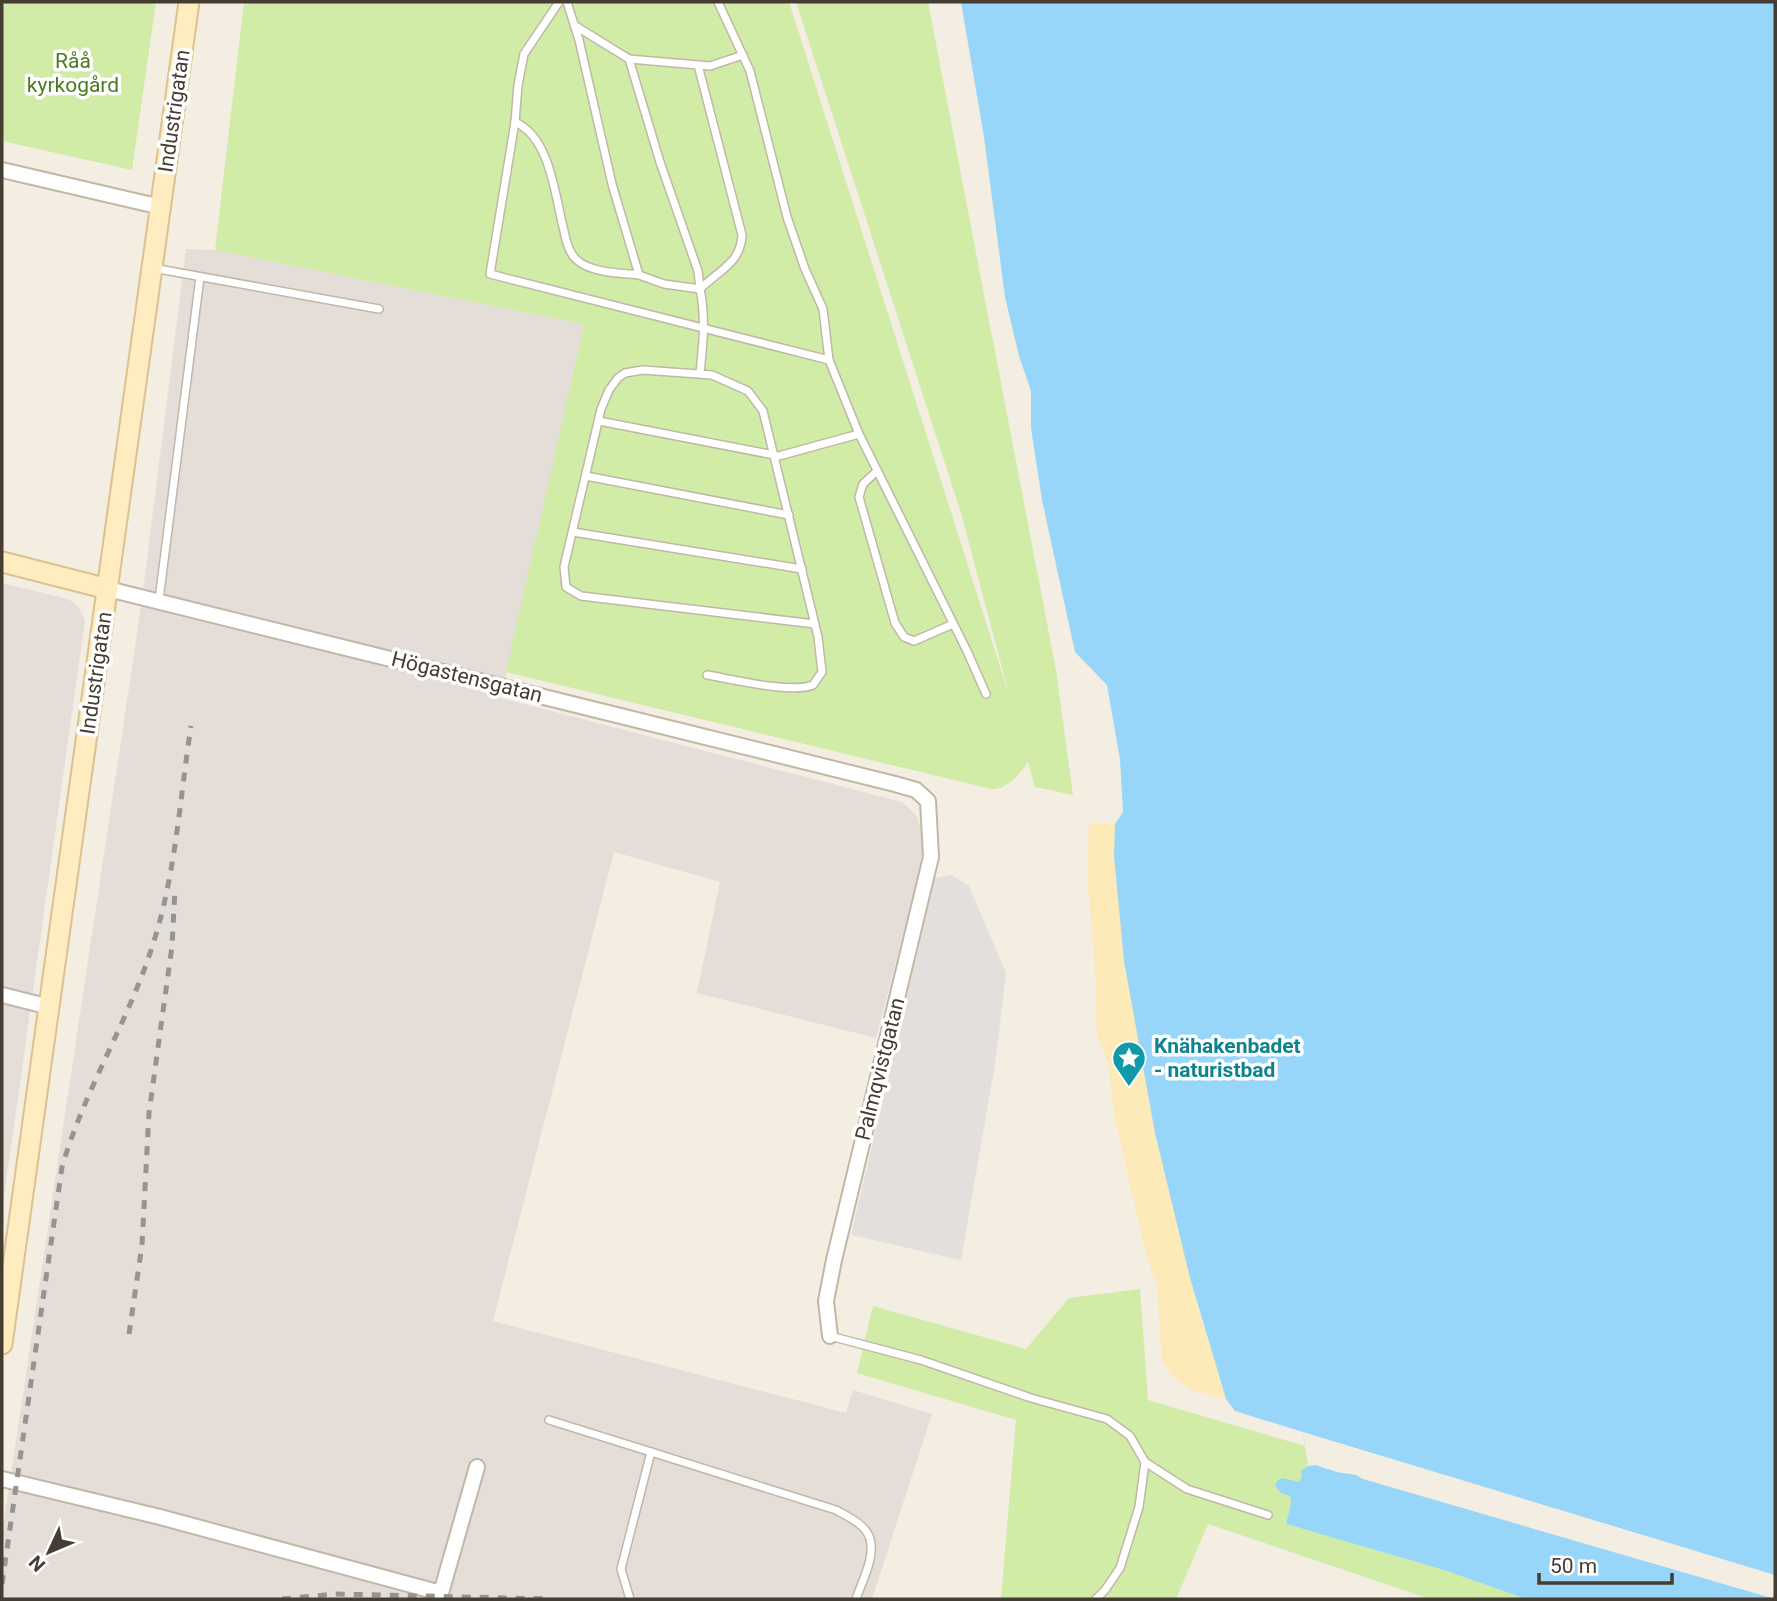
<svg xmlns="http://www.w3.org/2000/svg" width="1777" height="1601" viewBox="0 0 1777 1601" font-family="Roboto,sans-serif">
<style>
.industrial{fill:#e5ded8}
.green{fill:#d1eca6}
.sand{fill:#fdeab9}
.parking{fill:#e3dfdc}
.water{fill:#97d6f8}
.pier{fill:#f3ede2}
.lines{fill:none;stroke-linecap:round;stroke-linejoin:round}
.lane-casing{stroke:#c2b7a7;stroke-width:10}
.street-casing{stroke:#c2b7a7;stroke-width:18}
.secondary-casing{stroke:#dbc28f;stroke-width:23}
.lane{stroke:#fff;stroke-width:7}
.street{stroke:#fff;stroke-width:14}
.secondary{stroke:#ffecc0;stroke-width:19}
.rail{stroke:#949494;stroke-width:5;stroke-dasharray:9 9;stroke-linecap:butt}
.labels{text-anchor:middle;stroke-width:7;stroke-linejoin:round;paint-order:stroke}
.park-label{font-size:21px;fill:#497c20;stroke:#fff}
.street-label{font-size:21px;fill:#453d32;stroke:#fff}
.culture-label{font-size:21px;font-weight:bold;fill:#0d838f;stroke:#fff;text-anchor:start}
</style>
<rect width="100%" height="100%" fill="#f3ede2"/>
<g class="industrial">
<path d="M 186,249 L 215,250 L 584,324 L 501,698 L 902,802 L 916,815 L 922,832 L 922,861 L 876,1038 L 697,993 L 720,882 L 614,852 L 493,1321 L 846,1413 L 853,1390 L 932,1414 L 872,1599 L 2,1599 L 2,1534 L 140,614 Z"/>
<path d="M 2,583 L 68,599 L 78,606 L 85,620 L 2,1211 Z"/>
</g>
<g class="green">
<path d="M 2,2 L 156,2 L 132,170 L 2,141 Z"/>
<path d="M 244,2 L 789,2 L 1010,698 L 961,513 L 796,2 L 928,2 L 1056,670 L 1073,795 L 1035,787 L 1028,762 C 1019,775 1008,789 991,789 L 506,672 L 584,324 L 215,250 Z"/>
<path d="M 1140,1289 L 1148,1400 L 1305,1446 L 1308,1466 L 1299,1483 L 1277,1481 L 1275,1486 L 1281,1493 L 1290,1496 L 1291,1503 L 1286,1524 L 1444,1570 L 1526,1599 L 1430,1599 L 1208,1524 L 1176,1599 L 1001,1599 L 1016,1420 L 857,1373 L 873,1306 L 1026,1349 L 1069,1298 Z"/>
</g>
<path class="sand" d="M 1089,824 L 1115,824 L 1114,856 L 1190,1280 L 1226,1399 L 1193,1391 L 1174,1378 L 1162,1361 L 1157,1285 L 1147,1259 L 1114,1114 L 1108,1062 L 1097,1036 L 1095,969 L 1087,873 Z"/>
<path class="parking" d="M 951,875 L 969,886 L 1006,973 L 996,1058 L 961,1260 L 851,1235 L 935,878 Z"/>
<path class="water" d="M 961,2 L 1775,2 L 1775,1599 L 1526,1599 L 1444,1570 L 1286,1524 L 1291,1503 L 1290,1496 L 1281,1493 L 1275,1486 L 1277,1481 L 1282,1478 L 1299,1482 L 1302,1476 L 1301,1471 L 1308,1466 L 1303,1432 L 1235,1411 L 1226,1399 L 1190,1278 L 1155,1133 L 1124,961 L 1114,856 L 1115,824 L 1123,812 L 1120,759 L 1107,685 L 1075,652 L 1042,500 L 1031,428 L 1031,391 L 1019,356 L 1005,297 L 984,137 Z"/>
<path class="pier" d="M 1303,1432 L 1775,1575 L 1775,1599 L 1363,1479 L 1356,1475 L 1337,1472 L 1315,1465 L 1308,1466 Z"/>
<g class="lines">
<g class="lane-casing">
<g id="lane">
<path d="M 559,2 L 524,54 L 518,85 L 515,122 L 490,274 L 829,360"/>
<path d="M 567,2 L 579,40 L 612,184 L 639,275 L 664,284 L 700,289 L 698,271 L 660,162 L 629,59 L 574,25"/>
<path d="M 718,2 L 750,71 L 787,217 L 805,269 L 823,309 L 829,360 L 859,434 L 967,651 L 986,694"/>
<path d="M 629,59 L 698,65 L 742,235 C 741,263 718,271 700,289 C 706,318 703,344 700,373"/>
<path d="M 698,65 L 710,66 L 743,55"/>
<path d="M 515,122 C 551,138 555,197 564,231 C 566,241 569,254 577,260 C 591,273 621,273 639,275"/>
<path d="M 153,268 L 379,309"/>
<path d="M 599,421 L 774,455"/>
<path d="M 775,457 L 859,434"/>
<path d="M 877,471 L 863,484 L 859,497 L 895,623 L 904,637 L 914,641 L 953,624"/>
<path d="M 586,476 L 789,515"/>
<path d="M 573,532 L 802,569"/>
<path d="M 159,600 L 200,277"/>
<path d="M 707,675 C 732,679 791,694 813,685 L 822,672 L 818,637 L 763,411 L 748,391 L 712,375 L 643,370 L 625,373 L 618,378 L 609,390 L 601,409 L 564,567 L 566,587 L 581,596 L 815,624"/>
<path d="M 830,1336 L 921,1360 L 1031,1398 L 1107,1419 L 1130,1436 L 1145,1462 L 1139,1507 L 1120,1568 L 1105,1590 L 1096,1599"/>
<path d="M 549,1420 L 836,1510 C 847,1516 862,1523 868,1534 C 878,1553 862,1581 856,1599"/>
<path d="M 1145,1462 L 1187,1489 L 1268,1515"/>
<path d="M 630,1599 L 621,1569 L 651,1452"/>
</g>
</g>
<g class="street-casing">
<g id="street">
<path d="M 2,170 L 161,207"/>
<path d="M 108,589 L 895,784 L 916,790 L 928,801 L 931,857 L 834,1260 L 826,1301 L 830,1336"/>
<path d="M 2,995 L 50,1007"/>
<path d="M 2,1479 L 160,1517 L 441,1593 L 477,1467"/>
</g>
</g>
<g class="secondary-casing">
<g id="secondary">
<path d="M 2,562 L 108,589"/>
<path d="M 2,1344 L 189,2"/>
</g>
</g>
<use href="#lane" class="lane"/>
<use href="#street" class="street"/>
<use href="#secondary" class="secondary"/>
<g class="rail">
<path d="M 129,1334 L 142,1245 L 149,1113 L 172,946 L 175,889"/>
<path d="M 2,1584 L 62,1167 C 85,1088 130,1019 154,941 C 176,871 180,797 191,726"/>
<path d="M 282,1599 L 336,1594 L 551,1599"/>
</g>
</g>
<defs>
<g id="sight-pin" transform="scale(1.75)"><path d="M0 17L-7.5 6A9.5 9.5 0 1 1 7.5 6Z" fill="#0f9aa8" stroke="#fff"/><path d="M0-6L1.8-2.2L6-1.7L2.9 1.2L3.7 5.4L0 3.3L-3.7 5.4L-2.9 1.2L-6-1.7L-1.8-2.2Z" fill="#fff"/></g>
</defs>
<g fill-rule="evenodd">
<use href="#sight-pin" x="1129" y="1058"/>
</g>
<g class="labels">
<g class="park-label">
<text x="73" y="68">Råå<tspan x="73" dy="24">kyrkogård</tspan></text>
</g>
<g class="street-label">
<text transform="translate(174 111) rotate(-82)" y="7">Industrigatan</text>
<text transform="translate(96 673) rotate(-82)" y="7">Industrigatan</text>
<text transform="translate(467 677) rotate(14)" y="7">Högastensgatan</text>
<text transform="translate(880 1069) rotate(-76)" y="7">Palmqvistgatan</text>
</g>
<g class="culture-label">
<text x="1154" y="1053">Knähakenbadet<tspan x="1154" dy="24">- naturistbad</tspan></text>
</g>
</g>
<rect width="1777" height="1601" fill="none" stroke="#453d32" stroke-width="7"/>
<g transform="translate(49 1552) rotate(226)" stroke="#ffffff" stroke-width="5" paint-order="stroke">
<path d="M0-5L12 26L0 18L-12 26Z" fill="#453d32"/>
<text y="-10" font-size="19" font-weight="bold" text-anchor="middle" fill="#453d32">N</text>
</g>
<path d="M1539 1573v10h133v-10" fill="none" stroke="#453d32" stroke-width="3.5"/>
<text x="1550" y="1573" font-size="21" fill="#453d32" stroke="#ffffff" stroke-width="5" paint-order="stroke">50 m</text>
</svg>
